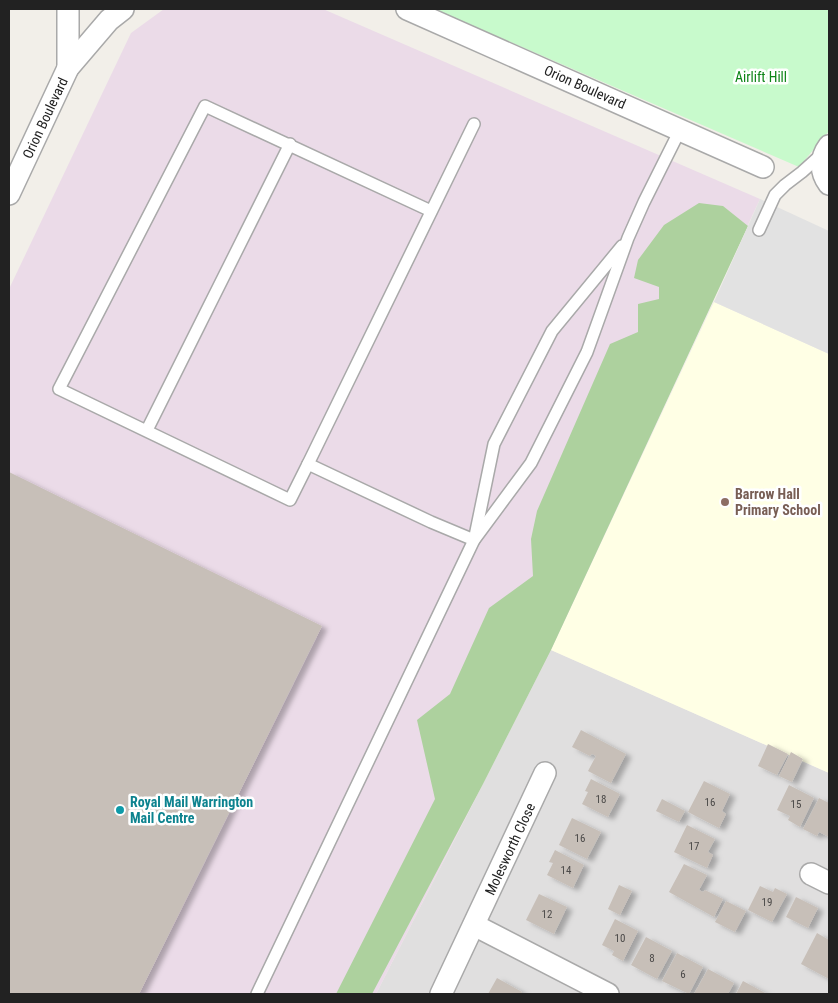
<svg xmlns="http://www.w3.org/2000/svg" width="838" height="1003" viewBox="0 0 838 1003" font-family="'Roboto Condensed',sans-serif">
<style>
.residential{fill:#e0dfdf}
.industrial{fill:#ebdbe8}
.education{fill:#ffffe5}
.forest{fill:#add19e}
.park{fill:#c8facc}
.parking{fill:#e2e2e2}
.building{fill:#c7bfb8;filter:url(#shadow)}
.lines{fill:none;stroke-linecap:round;stroke-linejoin:round}
.service-casing{stroke:#a9a9a9;stroke-width:14}
.minor-casing{stroke:#a9a9a9;stroke-width:24}
.service{stroke:#fff;stroke-width:11}
.minor{stroke:#fff;stroke-width:21}
.education-dot{fill:#8d6e63;stroke:#fff;stroke-width:2}
.culture-dot{fill:#0f9aa8;stroke:#fff;stroke-width:2}
.labels{text-anchor:middle;stroke-width:5;stroke-linejoin:round;paint-order:stroke}
.number-label{font-size:11px;fill:#4b4948}
.park-label{font-size:14px;fill:#0c8416;stroke:#fff}
.street-label{font-size:14px;fill:#222;stroke:#fff}
.education-label{font-size:14px;font-weight:bold;fill:#785e54;stroke:#fff;text-anchor:start}
.culture-label{font-size:14px;font-weight:bold;fill:#0d838f;stroke:#fff;text-anchor:start}
</style>
<defs>
<filter id="shadow"><feDropShadow dx="5.5" dy="3" stdDeviation="2.5" flood-color="#0004"/></filter>
</defs>
<rect width="100%" height="100%" fill="#f2efe9"/>
<path class="residential" d="M 551,650 L 829,773 L 829,994 L 376,994 Z"/>
<path class="industrial" d="M 164,9 L 323,9 L 760,199 L 551,650 L 376,994 L 9,994 L 9,289 L 131,33 Z"/>
<path class="education" d="M 714,302 L 829,354 L 829,773 L 551,650 Z"/>
<path class="forest" d="M 699,203 L 723,206 L 748,226 L 551,650 L 483,784 L 372,994 L 336,994 L 435,799 L 417,720 L 450,694 L 489,608 L 533,576 L 531,539 L 537,511 L 610,344 L 638,332 L 638,304 L 659,299 L 659,287 L 634,278 L 638,260 L 664,225 Z"/>
<path class="park" d="M 434,9 L 829,9 L 829,131 L 799,167 Z"/>
<path class="parking" d="M 760,199 L 829,231 L 829,354 L 714,302 Z"/>
<g class="building">
<path d="M 9,472 L 322,626 L 139,994 L 9,994 Z"/>
<path d="M 581,730 L 626,754 L 611,783 L 588,771 L 596,756 L 592,754 L 590,756 L 572,747 Z"/>
<path d="M 768,744 L 788,754 L 777,775 L 758,766 Z"/>
<path d="M 791,752 L 803,759 L 792,782 L 779,776 Z"/>
<path d="M 591,779 L 620,794 L 608,817 L 582,804 L 588,792 L 585,791 Z"/>
<path d="M 704,781 L 730,794 L 722,811 L 726,814 L 719,828 L 688,812 Z"/>
<path d="M 789,785 L 814,798 L 800,827 L 788,820 L 790,816 L 777,810 Z"/>
<path d="M 819,798 L 829,803 L 829,837 L 819,832 L 817,836 L 803,829 Z"/>
<path d="M 662,799 L 685,811 L 679,822 L 656,811 Z"/>
<path d="M 572,818 L 601,832 L 587,859 L 559,845 Z"/>
<path d="M 687,825 L 715,839 L 708,852 L 713,855 L 707,868 L 674,852 Z"/>
<path d="M 555,850 L 584,865 L 573,888 L 547,875 L 553,863 L 549,862 Z"/>
<path d="M 684,864 L 707,875 L 699,890 L 703,892 L 705,890 L 723,899 L 714,917 L 669,892 Z"/>
<path d="M 619,885 L 632,891 L 620,915 L 608,909 Z"/>
<path d="M 760,886 L 773,892 L 775,888 L 787,894 L 772,922 L 748,910 Z"/>
<path d="M 539,894 L 567,907 L 554,934 L 526,920 Z"/>
<path d="M 796,897 L 818,908 L 808,928 L 786,917 Z"/>
<path d="M 726,901 L 746,911 L 735,932 L 715,922 Z"/>
<path d="M 615,919 L 638,931 L 623,961 L 612,955 L 614,951 L 602,945 Z"/>
<path d="M 817,933 L 829,940 L 829,979 L 801,964 Z"/>
<path d="M 646,937 L 672,951 L 657,979 L 631,965 Z"/>
<path d="M 677,953 L 703,967 L 689,994 L 662,981 Z"/>
<path d="M 708,969 L 734,983 L 728,994 L 694,994 Z"/>
<path d="M 497,978 L 522,992 L 521,994 L 488,994 Z"/>
<path d="M 743,981 L 767,994 L 736,994 Z"/>
</g>
<g class="lines">
<g class="service-casing">
<g id="service">
<path d="M 431,211 L 205,106 L 59,389 L 290,500 L 308,464 L 431,522 L 474,540"/>
<path d="M 759,230 L 775,195 L 785,185 L 802,172 L 822,154"/>
<path d="M 147,430 L 290,144"/>
<path d="M 308,464 L 474,124"/>
<path d="M 475,536 L 494,444 L 552,331 L 622,246"/>
<path d="M 257,994 L 474,540 L 531,463 L 587,352 L 628,238 L 644,202 L 680,130"/>
</g>
</g>
<g class="minor-casing">
<g id="minor">
<path d="M 407,9 L 763,167"/>
<path d="M 68,68 L 68,9"/>
<path d="M 829,146 C 820,158 820,172 829,184"/>
<path d="M 9,194 L 68,68 L 109,20 L 123,9"/>
<path d="M 811,874 L 829,883"/>
<path d="M 474,925 L 608,994"/>
<path d="M 441,994 L 545,773"/>
</g>
</g>
<use href="#service" class="service"/>
<use href="#minor" class="minor"/>
</g>
<circle class="education-dot" cx="725" cy="502" r="5"/>
<circle class="culture-dot" cx="120" cy="810" r="5"/>
<g class="labels">
<g class="number-label">
<text x="601" y="803">18</text>
<text x="710" y="806">16</text>
<text x="796" y="808">15</text>
<text x="580" y="842">16</text>
<text x="694" y="850">17</text>
<text x="566" y="874">14</text>
<text x="767" y="906">19</text>
<text x="547" y="918">12</text>
<text x="620" y="942">10</text>
<text x="652" y="962">8</text>
<text x="683" y="978">6</text>
</g>
<g class="park-label">
<text x="761" y="82">Airlift Hill</text>
</g>
<g class="street-label">
<text transform="translate(585 87) rotate(24)" y="5">Orion Boulevard</text>
<text transform="translate(45 118) rotate(-65)" y="5">Orion Boulevard</text>
<text transform="translate(510 849) rotate(-65)" y="5">Molesworth Close</text>
</g>
<g class="education-label">
<text x="735" y="499">Barrow Hall<tspan x="735" dy="16">Primary School</tspan></text>
</g>
<g class="culture-label">
<text x="130" y="807">Royal Mail Warrington<tspan x="130" dy="16">Mail Centre</tspan></text>
</g>
</g>
<rect width="838" height="1003" fill="none" stroke="#222222" stroke-width="20"/>
</svg>
